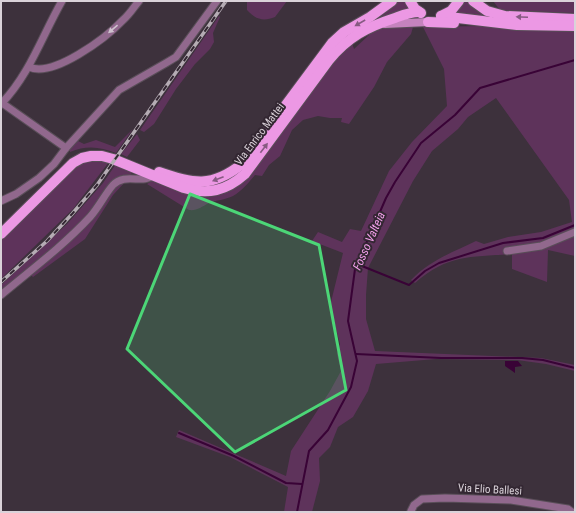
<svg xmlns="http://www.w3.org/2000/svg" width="576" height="513" viewBox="0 0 576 513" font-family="'Roboto Condensed',sans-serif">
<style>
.green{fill:#5e335b}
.water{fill:#390336}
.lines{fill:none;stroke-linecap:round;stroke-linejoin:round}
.stream{stroke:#390336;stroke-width:2}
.minor-casing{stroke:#594e58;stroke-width:9}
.secondary-casing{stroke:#594e58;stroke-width:10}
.primary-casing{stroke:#594e58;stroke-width:12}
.minor{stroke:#91688d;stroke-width:7}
.secondary{stroke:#c583be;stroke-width:8}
.primary{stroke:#ec98e4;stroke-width:10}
.rail-casing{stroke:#b5acb4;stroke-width:3.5}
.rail{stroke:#332732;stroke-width:2;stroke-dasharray:6;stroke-linecap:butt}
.oneway{fill:#865a82}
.oneway2{fill:#cfc2ce}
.marked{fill:#4cd677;fill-opacity:0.2;stroke:#4cd677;stroke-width:3;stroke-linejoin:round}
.labels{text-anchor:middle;stroke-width:4;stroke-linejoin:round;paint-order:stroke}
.street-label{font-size:11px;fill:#dad2d9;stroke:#332732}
.water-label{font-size:12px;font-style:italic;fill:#f19fe9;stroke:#332732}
</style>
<rect width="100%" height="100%" fill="#3d313c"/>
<g class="green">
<path d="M 247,1 L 287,1 L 275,17 C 263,22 255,19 247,10 Z"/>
<path d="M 398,1 L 405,1 L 409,10 L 369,22 L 384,14 Z"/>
<path d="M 463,1 L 466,1 L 480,12 L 500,19 L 455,14 Z"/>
<path d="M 493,1 L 575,1 L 575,13 L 500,10 Z"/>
<path d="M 219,16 L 220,17 L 213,33 L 214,42 L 210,49 L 195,64 L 176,89 L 154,124 L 144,132 L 140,130 Z"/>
<path d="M 482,26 L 575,27 L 575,256 L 548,250 L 547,282 L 512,269 L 512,254 C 470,257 448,254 415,283 L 411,280 C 429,261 453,252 476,241 L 484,244 L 508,237 L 541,232 L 572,222 L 569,200 L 496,98 L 468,117 L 458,129 L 432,151 L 413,181 L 368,268 L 366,295 L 366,319 L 375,351 L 541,358 L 575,365 L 575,371 L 546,364 L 517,360 L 436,359 L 376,364 L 368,391 L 353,417 L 338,427 L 330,447 L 319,458 L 320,481 L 312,512 L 284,512 L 288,487 L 230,457 L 176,437 L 179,430 L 286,476 L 291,451 L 330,391 L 341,371 L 337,354 L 340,344 L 330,306 L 343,253 L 312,241 L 318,232 L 342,242 L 350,229 L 361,231 L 389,171 L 412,142 L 447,106 L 444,69 L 423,27 Z"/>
<path d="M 379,27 L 413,27 L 411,34 L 387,62 L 374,87 L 349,124 L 341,122 L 342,118 L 330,118 L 318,116 L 303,120 L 292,130 L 280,156 L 269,165 L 262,176 L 255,175 C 249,182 242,191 233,196 C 225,200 216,200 209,203 C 201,207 197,211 189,210 L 147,184 L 155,179 C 193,198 213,208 249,177 L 335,59 L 352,43 L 354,49 L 369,35 L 365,33 Z"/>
<path d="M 133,129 L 116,153 C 100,147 87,145 70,152 L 70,148 L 78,141 L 84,144 L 96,140 L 115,147 Z"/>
<path d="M 137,134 L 140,140 L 127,157 L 121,154 Z"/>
<path d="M 92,159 L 109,162 L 73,209 L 1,279 L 1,239 L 75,164 Z"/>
<path d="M 116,164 L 134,171 L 129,176 L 124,177 L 70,235 L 2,291 L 1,285 L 67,224 L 103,183 Z"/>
<path d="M 126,181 L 113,195 L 85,239 L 33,277 L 30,274 L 118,184 Z"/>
</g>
<path class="water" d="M 505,361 L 518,361 L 522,366 L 515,367 L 515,373 L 505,366 Z"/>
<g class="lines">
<g class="stream">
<path d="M 357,264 L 409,285 L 425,271 L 439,263 L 503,243 L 543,238 L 575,225"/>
<path d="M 356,354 L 441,358 L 522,358 L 543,360 L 575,368"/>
<path d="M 179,433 L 234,456 L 286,483 L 302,484"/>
<path d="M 297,512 L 309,451 L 328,430 L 351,387 L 357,361 L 348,321 L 355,269 L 386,198 L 395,182 L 421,143 L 455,115 L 480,88 L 575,60"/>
</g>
<g class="minor-casing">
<g id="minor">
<path d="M 29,67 C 53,78 106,38 123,20 C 129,15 134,7 139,1"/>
<path d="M 2,103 L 66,148"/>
<path d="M 1,104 C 30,74 42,36 62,1"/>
<path d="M 1,201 L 16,194 L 39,178 L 54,164 L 66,148 L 119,90 L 166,63 L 176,57 L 217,1"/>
<path d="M 507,251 L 541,246 L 575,232"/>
<path d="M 1,295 C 31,270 63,246 90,217 C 99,207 105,194 113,185 C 125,172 144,185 153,175"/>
<path d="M 411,511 L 414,505 L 422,499 L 445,498 L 511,500 L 568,509 L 572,512"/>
</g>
</g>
<g class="secondary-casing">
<path id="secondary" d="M 385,24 L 428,22"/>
</g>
<g class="primary-casing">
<g id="primary">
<path d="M 410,1 L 415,9 L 421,13"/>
<path d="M 473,1 L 487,11 L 505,16 L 575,19"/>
<path d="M 441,16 L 517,25 L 575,26"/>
<path d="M 441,16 L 451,11 L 459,1"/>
<path d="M 428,22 L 454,23"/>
<path d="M 159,172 C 193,184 212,188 242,164 L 332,43 L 344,32 L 370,17 L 392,1"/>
<path d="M 1,234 L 73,163 L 82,158 L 91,156 L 102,156 L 113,159 L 184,188 C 208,195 226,191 245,174 L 329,60 C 348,37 367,27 395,18 C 403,15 410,12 419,12"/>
</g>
</g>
<use href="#minor" class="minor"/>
<use href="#secondary" class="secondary"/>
<use href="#primary" class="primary"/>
<g class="rail-casing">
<path id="rail" d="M 1,282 L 47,241 L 72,214 L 97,185 L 226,1"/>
</g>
<use href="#rail" class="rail"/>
</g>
<defs><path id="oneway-solid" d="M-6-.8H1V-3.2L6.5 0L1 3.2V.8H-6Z"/></defs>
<g class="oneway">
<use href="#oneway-solid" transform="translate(522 17) rotate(-177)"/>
<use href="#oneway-solid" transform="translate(360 23) rotate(150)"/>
<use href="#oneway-solid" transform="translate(264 148) rotate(-53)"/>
<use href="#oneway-solid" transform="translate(218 179) rotate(159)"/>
</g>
<use class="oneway2" href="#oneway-solid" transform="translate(113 29) rotate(140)"/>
<path class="marked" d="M 190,194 L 319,245 L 346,390 L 235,452 L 127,349 Z"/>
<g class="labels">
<g class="street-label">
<text transform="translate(259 134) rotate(-53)" y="4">Via Enrico Mattei</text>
<text transform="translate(490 489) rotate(3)" y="4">Via Elio Ballesi</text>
</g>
<g class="water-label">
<text transform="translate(369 241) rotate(-66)" y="4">Fosso Valteia</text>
</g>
</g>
<rect width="576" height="513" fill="none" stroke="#dad2d9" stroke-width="4"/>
</svg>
